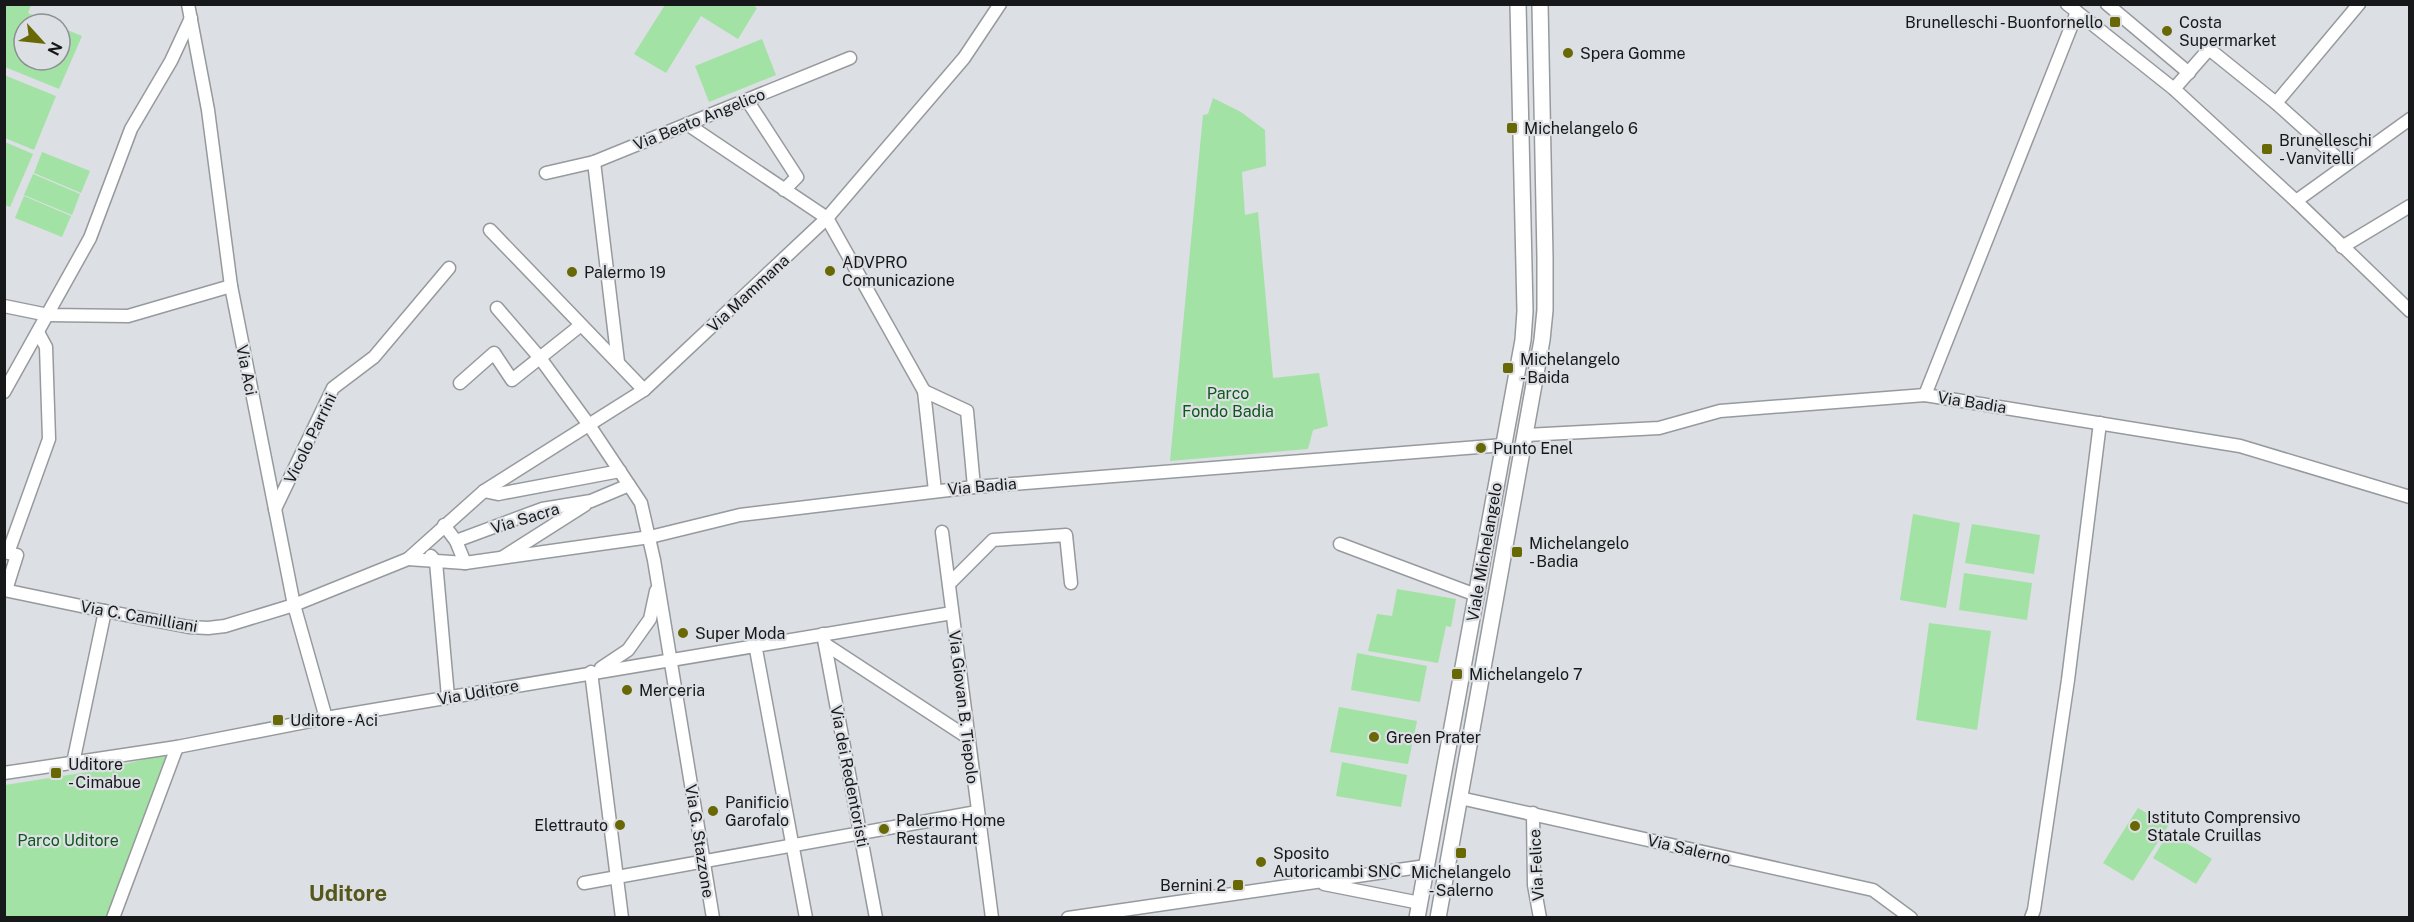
<svg xmlns="http://www.w3.org/2000/svg" width="2414" height="922" viewBox="0 0 2414 922" font-family="'Public Sans',sans-serif">
<style>
.green{fill:#a3e2a5}
.lines{fill:none;stroke-linecap:round;stroke-linejoin:round}
.minor-casing{stroke:#979a9d;stroke-width:15}
.tertiary-casing{stroke:#979a9d;stroke-width:18}
.minor{stroke:#fff;stroke-width:12}
.tertiary{stroke:#fff;stroke-width:15}
.poi-dot{fill:#686804;stroke:#dcdfe3;stroke-width:2}
.labels{text-anchor:middle;stroke-width:4.5;stroke-linejoin:round;paint-order:stroke}
.poi-label{font-size:16px;fill:#171819;stroke:#dcdfe3;text-anchor:start}
.street-label{font-size:16px;fill:#171819;stroke:#dcdfe3}
.park-label{font-size:16px;fill:#0c5819;stroke:#dcdfe3}
.district-label{font-size:22px;font-weight:bold;fill:#56571b;stroke:#dcdfe3}
</style>
<rect width="100%" height="100%" fill="#dcdfe3"/>
<g class="green">
<path d="M 5,4 L 31,5 L 28,13 L 54,24 L 24,24 L 24,60 L 60,60 L 60,27 L 82,36 L 59,89 L 5,67 Z"/>
<path d="M 751,4 L 757,8 L 738,39 L 701,16 L 666,73 L 634,54 L 665,5 Z"/>
<path d="M 762,39 L 776,75 L 709,102 L 695,66 Z"/>
<path d="M 4,75 L 56,96 L 34,150 L 5,138 Z"/>
<path d="M 1213,98 L 1241,112 L 1265,130 L 1266,166 L 1242,172 L 1245,215 L 1258,212 L 1273,378 L 1319,373 L 1328,426 L 1313,430 L 1308,449 L 1170,461 L 1203,115 L 1208,114 Z"/>
<path d="M 5,142 L 33,154 L 10,207 L 5,205 Z"/>
<path d="M 42,152 L 90,171 L 81,193 L 34,173 Z"/>
<path d="M 33,174 L 80,194 L 72,215 L 24,195 Z"/>
<path d="M 24,196 L 71,216 L 62,237 L 15,218 Z"/>
<path d="M 1913,514 L 1960,523 L 1946,608 L 1900,600 Z"/>
<path d="M 1972,524 L 2040,535 L 2034,574 L 1965,563 Z"/>
<path d="M 1964,573 L 2032,583 L 2027,620 L 1959,610 Z"/>
<path d="M 1397,589 L 1456,599 L 1451,627 L 1446,626 L 1438,663 L 1368,651 L 1377,614 L 1392,616 Z"/>
<path d="M 1929,623 L 1991,631 L 1977,730 L 1916,720 Z"/>
<path d="M 1357,653 L 1427,666 L 1420,702 L 1351,690 Z"/>
<path d="M 1339,707 L 1417,721 L 1408,764 L 1330,752 Z"/>
<path d="M 169,753 L 107,917 L 5,918 L 5,785 L 106,769 Z"/>
<path d="M 1342,762 L 1407,775 L 1401,807 L 1336,796 Z"/>
<path d="M 2138,808 L 2168,826 L 2133,881 L 2103,863 Z"/>
<path d="M 2169,832 L 2212,859 L 2196,884 L 2153,858 Z"/>
</g>
<g class="lines">
<g class="minor-casing">
<g id="minor">
<path d="M 188,4 L 208,110 L 231,286 L 294,605 L 326,718"/>
<path d="M 2067,4 L 2174,89 L 2296,201 L 2410,311"/>
<path d="M 2107,4 L 2189,73"/>
<path d="M 2174,89 L 2209,49 L 2276,103 L 2345,165"/>
<path d="M 747,100 L 797,177 L 784,190"/>
<path d="M 2276,103 L 2359,4"/>
<path d="M 687,124 L 827,218 L 924,391"/>
<path d="M 594,162 L 618,362"/>
<path d="M 546,173 L 594,162 L 850,58"/>
<path d="M 2296,201 L 2410,119"/>
<path d="M 490,230 L 644,390"/>
<path d="M 2342,247 L 2410,206"/>
<path d="M 4,306 L 48,315 L 128,316 L 231,286"/>
<path d="M 497,308 L 540,358 L 589,425 L 641,503 L 654,560 L 713,918"/>
<path d="M 460,383 L 494,353 L 512,380 L 581,325"/>
<path d="M 4,392 L 90,238 L 131,129 L 171,61 L 191,18"/>
<path d="M 1925,395 L 2077,12"/>
<path d="M 1526,435 L 1659,428 L 1720,411 L 1925,395 L 2240,446 L 2410,497"/>
<path d="M 484,491 L 498,494 L 620,471"/>
<path d="M 935,491 L 924,391 L 967,411 L 974,487"/>
<path d="M 275,509 L 333,388 L 374,357 L 449,268"/>
<path d="M 444,525 L 456,541 L 465,563"/>
<path d="M 942,532 L 992,918"/>
<path d="M 456,541 L 542,509 L 591,501 L 629,485"/>
<path d="M 1340,544 L 1476,595"/>
<path d="M 431,556 L 436,562 L 448,697"/>
<path d="M 503,557 L 585,505"/>
<path d="M 408,559 L 465,563 L 650,537 L 740,515 L 974,487 L 1504,445"/>
<path d="M 949,584 L 993,540 L 1066,535 L 1071,583"/>
<path d="M 4,590 L 105,611 L 189,627 L 208,628 L 225,626 L 294,605 L 408,559 L 484,491 L 644,390 L 827,218 L 964,58 L 1000,4"/>
<path d="M 6,590 L 17,555 L 8,553 L 49,439 L 46,347 L 39,334"/>
<path d="M 823,634 L 876,918"/>
<path d="M 755,644 L 806,918"/>
<path d="M 825,644 L 967,737"/>
<path d="M 601,668 L 628,650 L 650,619 L 656,591"/>
<path d="M 591,672 L 622,918"/>
<path d="M 73,763 L 105,611"/>
<path d="M 4,773 L 177,747 L 326,718 L 952,613"/>
<path d="M 1460,798 L 1873,890 L 1911,918"/>
<path d="M 1533,813 L 1534,885 L 1540,918"/>
<path d="M 584,883 L 977,812"/>
<path d="M 1324,884 L 1420,903"/>
<path d="M 113,918 L 177,747"/>
<path d="M 1068,918 L 1426,866"/>
<path d="M 2031,918 L 2034,910 L 2068,680 L 2100,423"/>
</g>
</g>
<g class="tertiary-casing">
<g id="tertiary">
<path d="M 1417,918 L 1523,340 L 1525,311 L 1518,4"/>
<path d="M 1438,918 L 1542,340 L 1545,310 L 1545,257 L 1540,4"/>
</g>
</g>
<use href="#minor" class="minor"/>
<use href="#tertiary" class="tertiary"/>
</g>
<g class="poi-dot">
<rect x="2109" y="16" width="12" height="12" rx="3"/>
<circle cx="2167" cy="31" r="6"/>
<circle cx="1568" cy="53" r="6"/>
<rect x="1506" y="122" width="12" height="12" rx="3"/>
<rect x="2261" y="143" width="12" height="12" rx="3"/>
<circle cx="830" cy="271" r="6"/>
<circle cx="572" cy="272" r="6"/>
<rect x="1502" y="362" width="12" height="12" rx="3"/>
<circle cx="1481" cy="448" r="6"/>
<rect x="1511" y="546" width="12" height="12" rx="3"/>
<circle cx="683" cy="633" r="6"/>
<rect x="1451" y="668" width="12" height="12" rx="3"/>
<circle cx="627" cy="690" r="6"/>
<rect x="272" y="714" width="12" height="12" rx="3"/>
<circle cx="1374" cy="737" r="6"/>
<rect x="50" y="767" width="12" height="12" rx="3"/>
<circle cx="713" cy="811" r="6"/>
<circle cx="620" cy="825" r="6"/>
<circle cx="2135" cy="826" r="6"/>
<circle cx="884" cy="829" r="6"/>
<rect x="1455" y="847" width="12" height="12" rx="3"/>
<circle cx="1261" cy="862" r="6"/>
<rect x="1232" y="879" width="12" height="12" rx="3"/>
</g>
<g class="labels">
<g class="poi-label">
<text x="2103" y="28" text-anchor="end">Brunelleschi - Buonfornello</text>
<text x="2179" y="28">Costa<tspan x="2179" dy="18">Supermarket</tspan></text>
<text x="1580" y="59">Spera Gomme</text>
<text x="1524" y="134">Michelangelo 6</text>
<text x="2279" y="146">Brunelleschi<tspan x="2279" dy="18">- Vanvitelli</tspan></text>
<text x="842" y="268">ADVPRO<tspan x="842" dy="18">Comunicazione</tspan></text>
<text x="584" y="278">Palermo 19</text>
<text x="1520" y="365">Michelangelo<tspan x="1520" dy="18">- Baida</tspan></text>
<text x="1493" y="454">Punto Enel</text>
<text x="1529" y="549">Michelangelo<tspan x="1529" dy="18">- Badia</tspan></text>
<text x="695" y="639">Super Moda</text>
<text x="1469" y="680">Michelangelo 7</text>
<text x="639" y="696">Merceria</text>
<text x="290" y="726">Uditore - Aci</text>
<text x="1386" y="743">Green Prater</text>
<text x="68" y="770">Uditore<tspan x="68" dy="18">- Cimabue</tspan></text>
<text x="725" y="808">Panificio<tspan x="725" dy="18">Garofalo</tspan></text>
<text x="2147" y="823">Istituto Comprensivo<tspan x="2147" dy="18">Statale Cruillas</tspan></text>
<text x="896" y="826">Palermo Home<tspan x="896" dy="18">Restaurant</tspan></text>
<text x="608" y="831" text-anchor="end">Elettrauto</text>
<text x="1273" y="859">Sposito<tspan x="1273" dy="18">Autoricambi SNC</tspan></text>
<text x="1461" y="878" text-anchor="middle">Michelangelo<tspan x="1461" dy="18">- Salerno</tspan></text>
<text x="1226" y="891" text-anchor="end">Bernini 2</text>
</g>
<g class="street-label">
<text transform="translate(699 119) rotate(-22)" y="6">Via Beato Angelico</text>
<text transform="translate(748 293) rotate(-43)" y="6">Via Mammana</text>
<text transform="translate(247 370) rotate(79)" y="6">Via Aci</text>
<text transform="translate(1972 402) rotate(9)" y="6">Via Badia</text>
<text transform="translate(310 438) rotate(-64)" y="6">Vicolo Parrini</text>
<text transform="translate(982 486) rotate(-5)" y="6">Via Badia</text>
<text transform="translate(525 518) rotate(-17)" y="6">Via Sacra</text>
<text transform="translate(1484 552) rotate(-80)" y="6">Viale Michelangelo</text>
<text transform="translate(139 616) rotate(10)" y="6">Via C. Camilliani</text>
<text transform="translate(478 692) rotate(-10)" y="6">Via Uditore</text>
<text transform="translate(964 707) rotate(83)" y="6">Via Giovan B. Tiepolo</text>
<text transform="translate(850 776) rotate(79)" y="6">Via dei Redentoristi</text>
<text transform="translate(700 841) rotate(81)" y="6">Via G. Stazzone</text>
<text transform="translate(1689 849) rotate(13)" y="6">Via Salerno</text>
<text transform="translate(1536 865) rotate(-93)" y="6">Via Felice</text>
</g>
<g class="park-label">
<text x="1228" y="399">Parco<tspan x="1228" dy="18">Fondo Badia</tspan></text>
<text x="68" y="846">Parco Uditore</text>
</g>
<g class="district-label">
<text x="348" y="901">Uditore</text>
</g>
</g>
<rect width="2414" height="922" fill="none" stroke="#171819" stroke-width="12"/>
<g transform="translate(42 42) rotate(117)"><circle r="28" fill="#dcdfe3" stroke="#8d8f92" stroke-width="1.5"/>
<path d="M0-4.5L10 22L0 15L-10 22Z" fill="#686804"/>
<text y="-9" font-size="16" font-weight="bold" text-anchor="middle" fill="#171819">N</text>
</g>
</svg>
